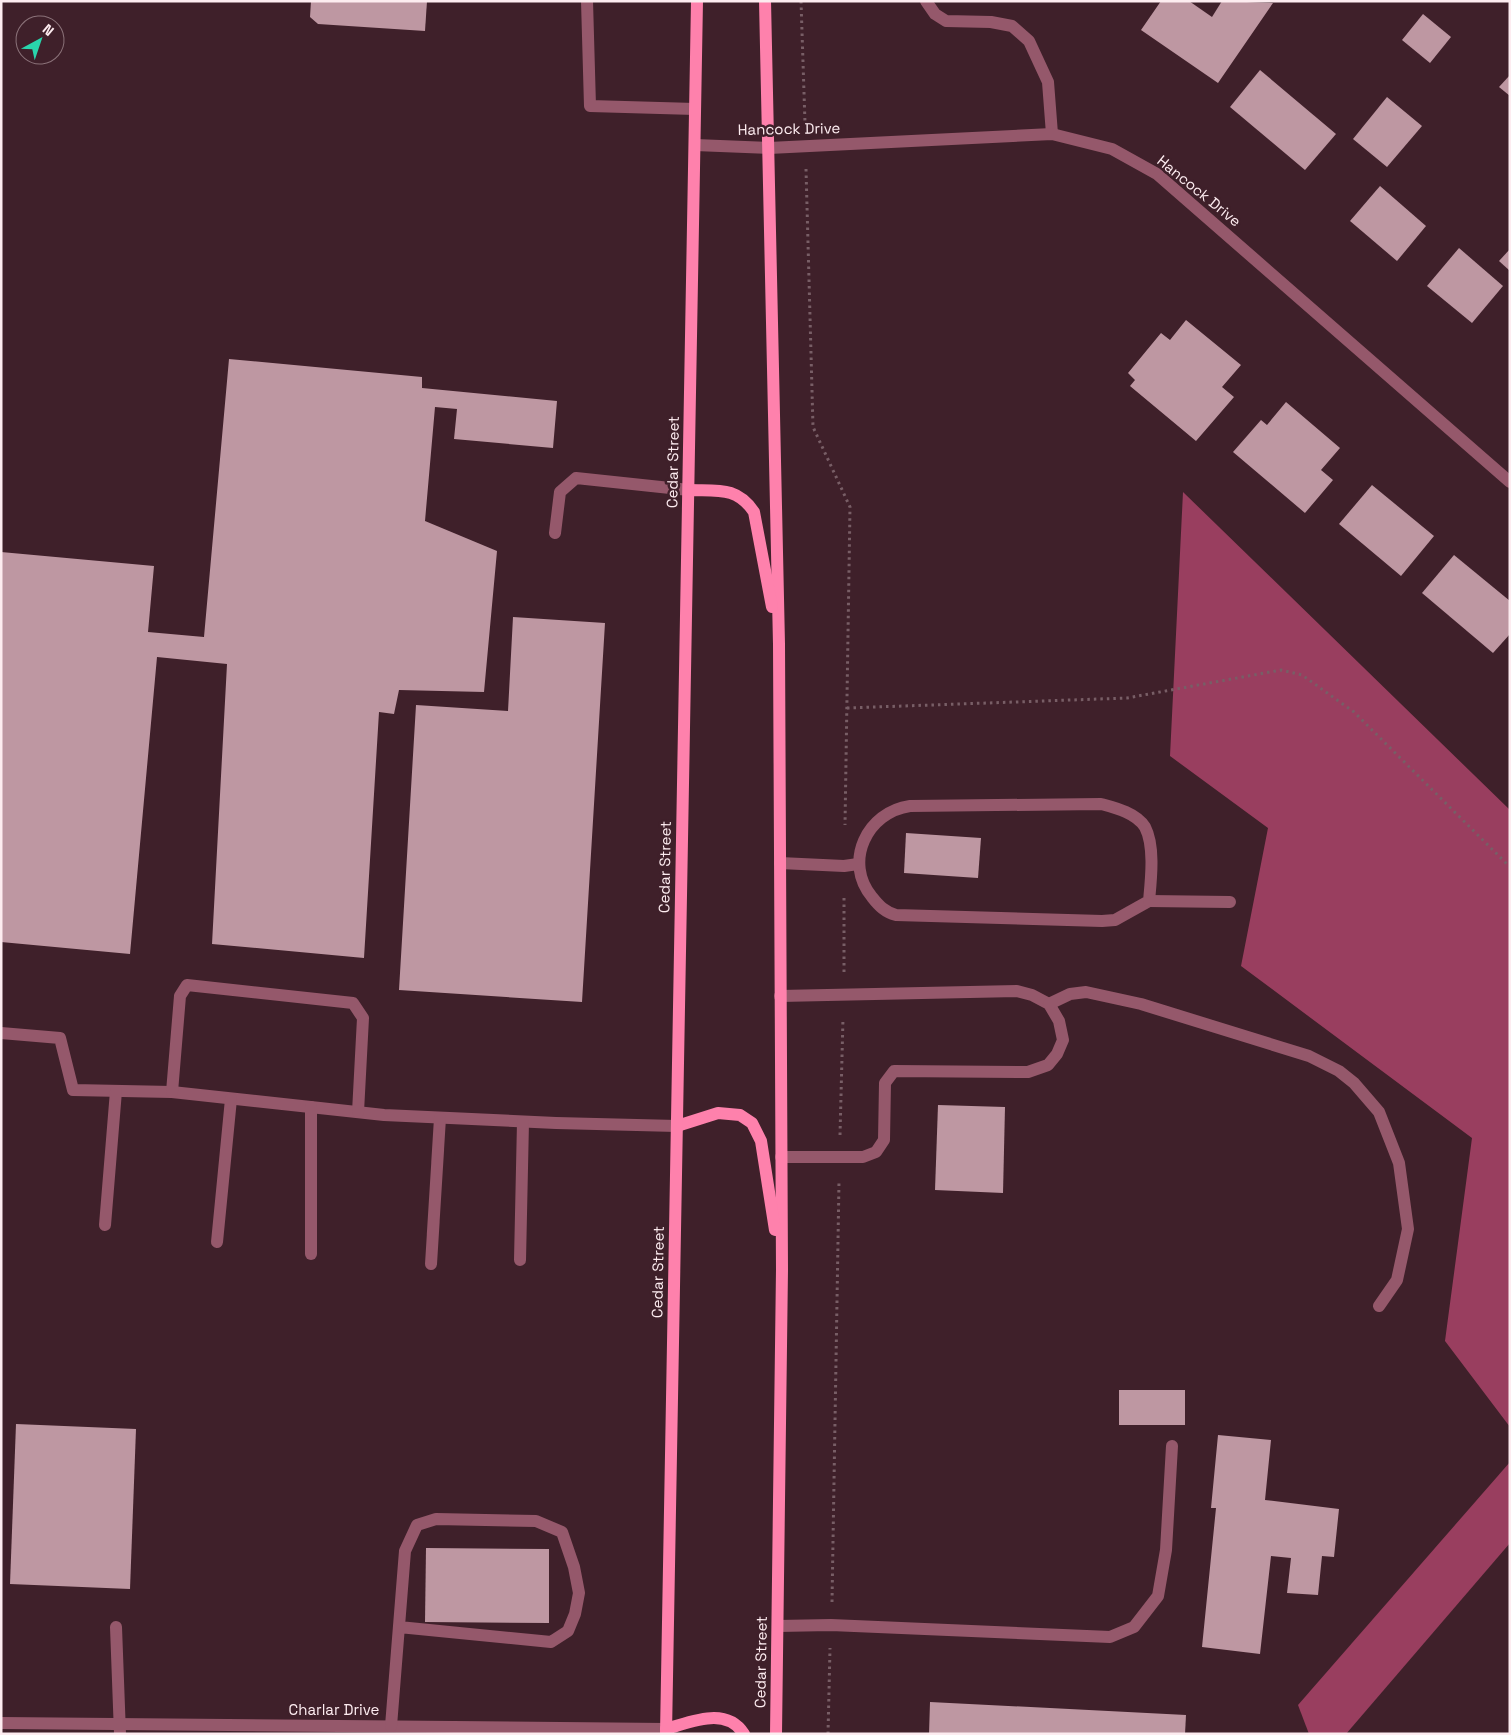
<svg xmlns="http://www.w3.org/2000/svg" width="1511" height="1735" viewBox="0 0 1511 1735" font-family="'Space Grotesk',sans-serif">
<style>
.forest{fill:#993e5f}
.building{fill:#be97a2}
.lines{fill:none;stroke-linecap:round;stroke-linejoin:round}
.path{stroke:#785e66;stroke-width:3;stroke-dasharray:2.5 4;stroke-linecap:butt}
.minor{stroke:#95586b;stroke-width:12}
.major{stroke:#fe81ac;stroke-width:12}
.labels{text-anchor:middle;stroke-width:5;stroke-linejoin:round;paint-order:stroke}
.street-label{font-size:15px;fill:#fdecf0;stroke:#3f202a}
</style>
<rect width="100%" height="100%" fill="#3f202a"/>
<g class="forest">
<path d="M 1183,492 L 1510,810 L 1510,1427 L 1445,1341 L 1472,1138 L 1241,966 L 1268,828 L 1170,756 Z"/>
<path d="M 1510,1462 L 1510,1543 L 1346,1734 L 1309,1734 L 1298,1705 Z"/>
</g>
<g class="building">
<path d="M 311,1 L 427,1 L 425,31 L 318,24 L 310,17 Z"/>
<path d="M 1161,1 L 1189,1 L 1212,17 L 1222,1 L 1273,3 L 1218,83 L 1141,30 Z"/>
<path d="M 1423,14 L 1451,37 L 1430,63 L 1402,40 Z"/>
<path d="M 1260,70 L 1336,134 L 1305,170 L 1230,107 Z"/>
<path d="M 1510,75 L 1510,96 L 1499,87 Z"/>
<path d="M 1387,97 L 1422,126 L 1387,167 L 1353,139 Z"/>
<path d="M 1380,186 L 1426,226 L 1397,261 L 1350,221 Z"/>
<path d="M 1459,248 L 1503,286 L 1472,323 L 1427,286 Z"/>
<path d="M 1510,249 L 1510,271 L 1499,261 Z"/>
<path d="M 1186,320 L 1241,365 L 1222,387 L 1234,397 L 1196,441 L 1130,386 L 1135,380 L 1128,373 L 1161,333 L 1170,340 Z"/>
<path d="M 229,359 L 422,377 L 422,388 L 557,401 L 553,448 L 454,439 L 457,409 L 435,407 L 425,521 L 497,551 L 484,692 L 399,690 L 394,714 L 379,712 L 364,958 L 212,944 L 227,664 L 157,657 L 130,954 L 1,942 L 1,552 L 154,566 L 148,632 L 204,637 Z"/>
<path d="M 1286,402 L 1340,448 L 1321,470 L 1333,480 L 1305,513 L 1233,452 L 1261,420 L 1267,425 Z"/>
<path d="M 1372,485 L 1434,536 L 1401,576 L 1339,524 Z"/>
<path d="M 1454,555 L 1510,601 L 1510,634 L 1493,653 L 1422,593 Z"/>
<path d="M 513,617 L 605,623 L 582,1002 L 399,990 L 416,705 L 508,711 Z"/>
<path d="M 906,833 L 981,838 L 978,878 L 904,873 Z"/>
<path d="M 938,1105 L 1005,1107 L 1003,1193 L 935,1190 Z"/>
<rect x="1119" y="1390" width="66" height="35"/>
<path d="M 16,1424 L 136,1429 L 130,1589 L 10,1584 Z"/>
<path d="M 1218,1435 L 1271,1440 L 1265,1500 L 1339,1509 L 1334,1557 L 1322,1556 L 1318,1595 L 1287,1593 L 1291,1558 L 1271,1556 L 1260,1654 L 1202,1647 L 1216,1508 L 1211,1508 Z"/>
<path d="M 426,1548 L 549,1549 L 549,1623 L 425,1622 Z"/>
<path d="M 930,1702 L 1186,1715 L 1185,1734 L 929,1734 Z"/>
</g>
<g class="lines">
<g class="path">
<path d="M 801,1 L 805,123"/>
<path d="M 806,169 L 813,427 L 850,507 L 845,825"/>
<path d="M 847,708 L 1127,698 L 1281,670 L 1302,675 L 1354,712 L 1510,867"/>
<path d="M 844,972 L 844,898"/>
<path d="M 840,1135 L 843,1018"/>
<path d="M 832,1602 L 839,1181"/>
<path d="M 828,1734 L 830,1648"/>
</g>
<g class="minor">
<path d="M 587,1 L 590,106 L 695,109"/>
<path d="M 926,1 L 935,14 L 946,21 L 991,22 L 1012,26 L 1029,41 L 1048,82 L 1052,134"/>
<path d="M 695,145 L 769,148 L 1052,134 L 1112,149 L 1157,174 L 1510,482"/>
<path d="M 555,533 L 560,492 L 576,478 L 689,490"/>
<path d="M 1101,804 C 1116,808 1136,813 1145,827 C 1155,846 1151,880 1149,901 L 1115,920 L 1102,921 L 896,915 C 885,912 879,906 872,897 C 843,862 867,812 910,806 Z"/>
<path d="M 780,863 L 844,866 L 858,864"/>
<path d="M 1149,901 L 1230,902"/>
<path d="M 780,996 L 1017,991 L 1032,995 L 1049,1004 L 1059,1021 L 1063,1040 L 1057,1054 L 1048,1065 L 1028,1072 L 894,1071 L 885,1083 L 884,1140 L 876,1152 L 863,1157 L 781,1157"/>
<path d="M 1049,1004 L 1070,994 L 1086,992 L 1141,1004 L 1309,1056 L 1339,1071 L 1354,1083 L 1379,1112 L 1399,1163 L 1408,1229 L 1397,1280 L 1379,1306"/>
<path d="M 1,1033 L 60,1038 L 73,1090 L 172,1092 L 384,1115 L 556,1123 L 677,1126"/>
<path d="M 172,1092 L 180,996 L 187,985 L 353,1003 L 363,1018 L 358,1112"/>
<path d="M 105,1225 L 116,1091"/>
<path d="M 217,1242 L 231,1099"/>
<path d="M 311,1254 L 311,1107"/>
<path d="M 520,1260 L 523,1122"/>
<path d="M 431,1264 L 440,1118"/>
<path d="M 778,1626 L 831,1625 L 1110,1637 L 1134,1627 L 1158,1596 L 1166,1550 L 1172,1446"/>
<path d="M 116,1627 L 120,1734"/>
<path d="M 1,1723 L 666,1729"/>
<path d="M 391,1726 L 405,1551 L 417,1525 L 436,1519 L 536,1521 L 562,1532 L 574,1567 L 579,1593 L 575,1614 L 568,1631 L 551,1642 L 399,1627"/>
</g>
<g class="major">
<path d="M 765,1 L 779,644 L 782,1269 L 776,1734"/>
<path d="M 689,490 C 717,491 737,486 754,512 L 772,607"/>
<path d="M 677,1126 L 718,1113 L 740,1115 L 752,1123 L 761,1141 L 775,1230"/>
<path d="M 666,1729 C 692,1722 726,1706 744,1734"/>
<path d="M 666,1734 L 697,1"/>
</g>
</g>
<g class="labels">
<g class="street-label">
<text transform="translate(789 129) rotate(-1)" y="5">Hancock Drive</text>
<text transform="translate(1199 191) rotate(39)" y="5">Hancock Drive</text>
<text transform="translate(673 462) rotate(-89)" y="5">Cedar Street</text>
<text transform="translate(665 867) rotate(-89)" y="5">Cedar Street</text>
<text transform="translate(658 1272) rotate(-89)" y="5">Cedar Street</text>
<text transform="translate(761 1662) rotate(-89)" y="5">Cedar Street</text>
<text x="334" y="1715">Charlar Drive</text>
</g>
</g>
<rect width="1511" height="1735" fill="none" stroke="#fdecf0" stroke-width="5"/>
<g transform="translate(40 40) rotate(40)"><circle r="24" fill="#3f202a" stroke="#8b7279"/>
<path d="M0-4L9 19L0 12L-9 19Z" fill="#29d5ac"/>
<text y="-8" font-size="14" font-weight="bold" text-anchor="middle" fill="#fdecf0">N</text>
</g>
</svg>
